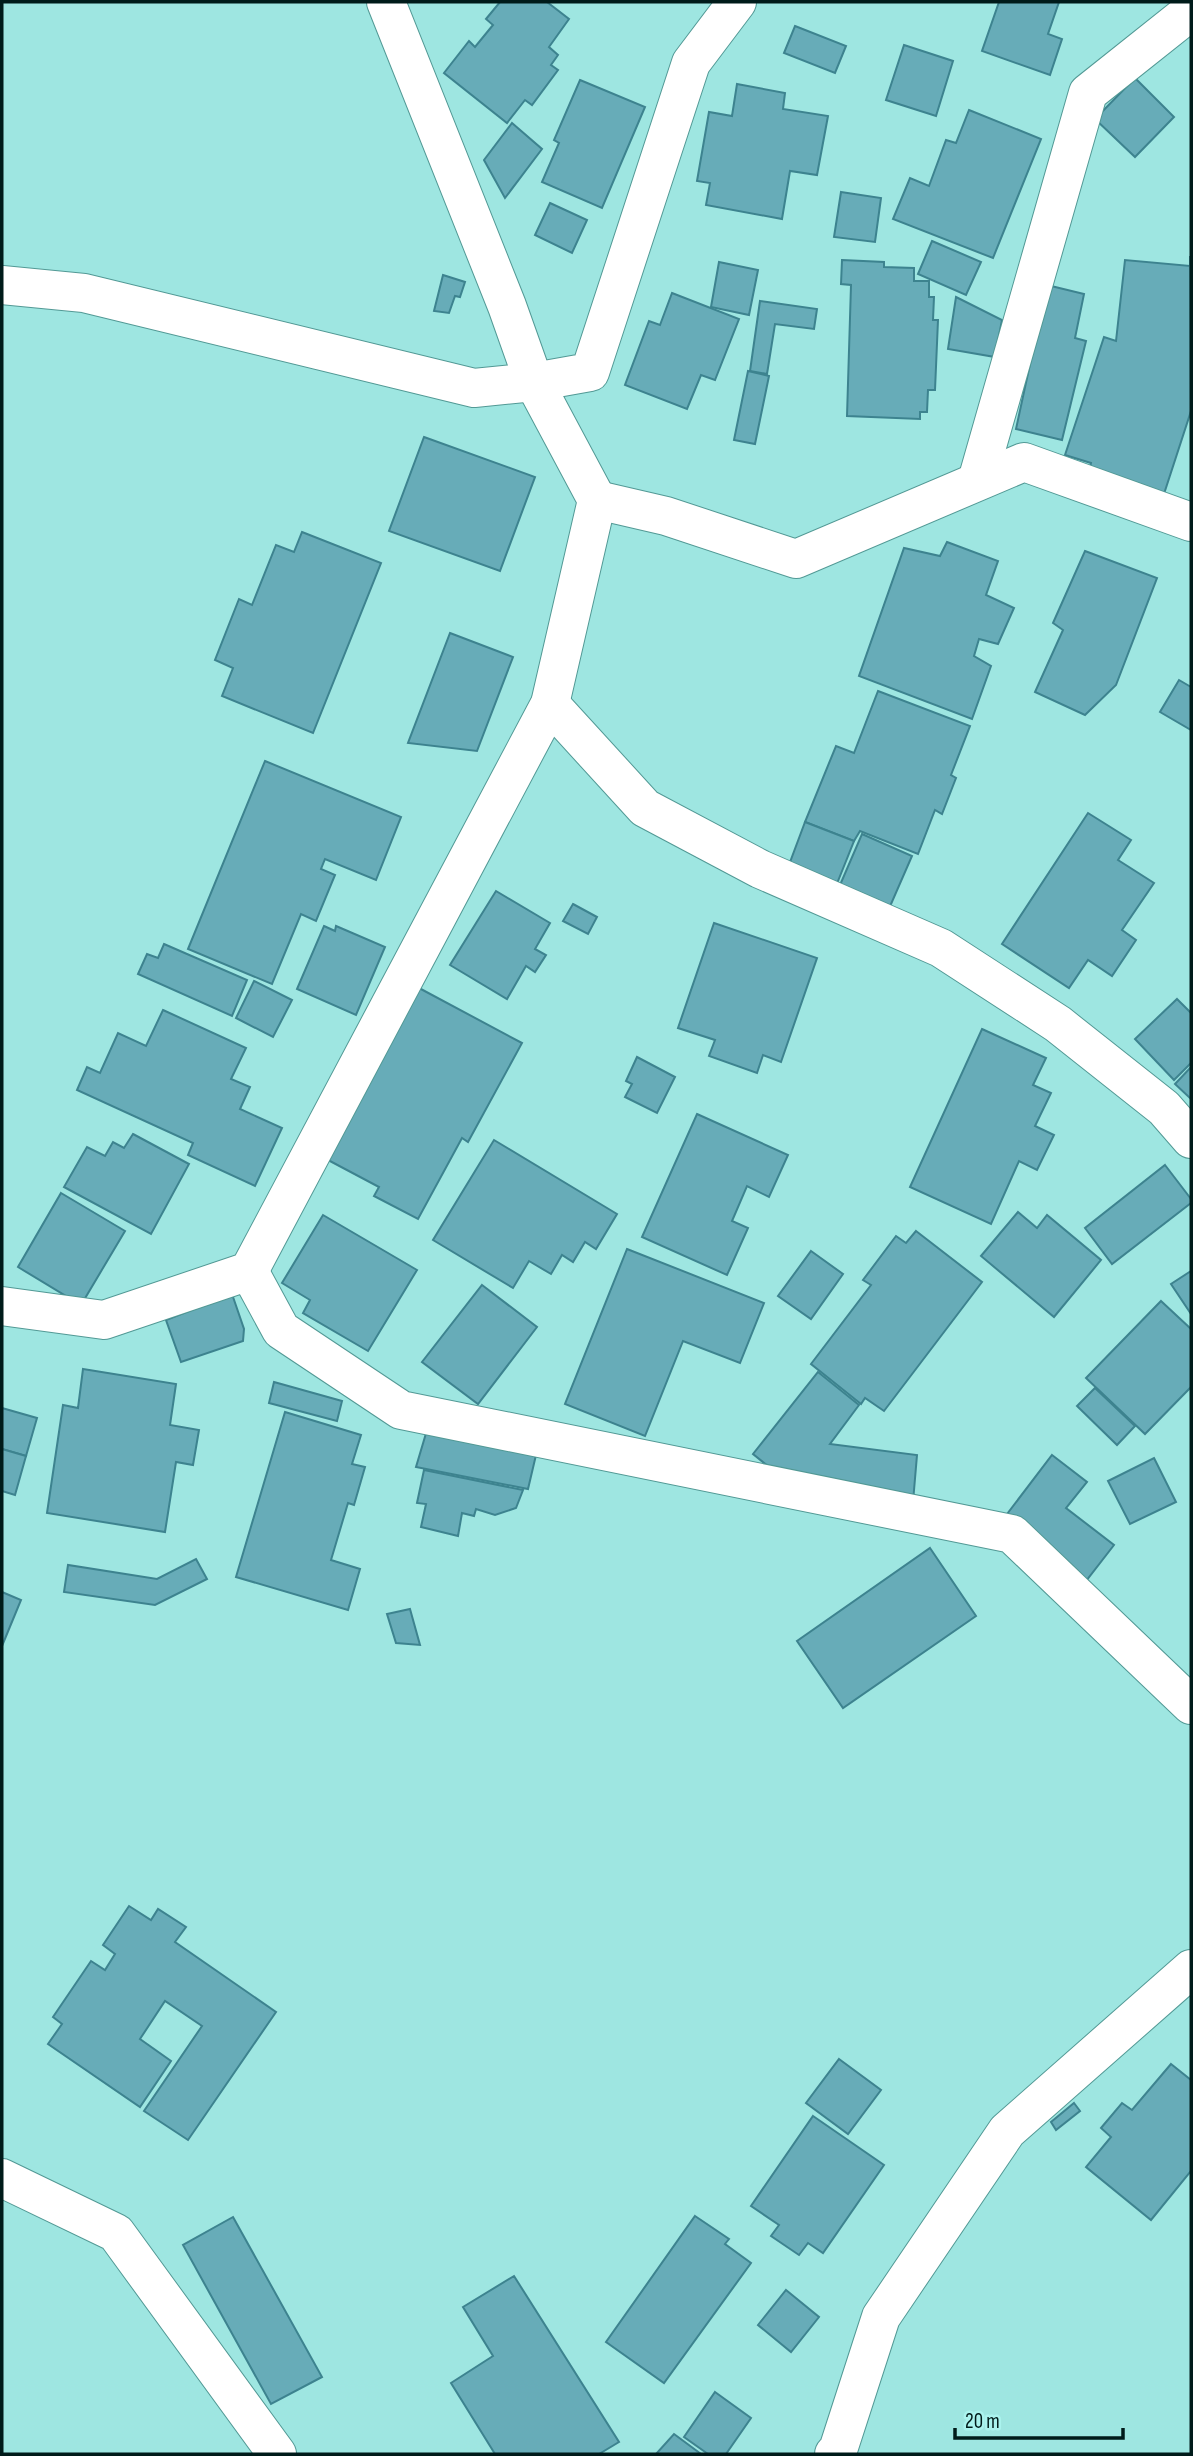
<svg xmlns="http://www.w3.org/2000/svg" width="1193" height="2456" viewBox="0 0 1193 2456" font-family="'Sofia Sans Condensed',sans-serif">
<style>
.building{fill:#67acb8;stroke:#3d838f;stroke-width:2}
.lines{fill:none;stroke-linecap:round;stroke-linejoin:round}
.street-casing{stroke:#529995;stroke-width:40}
.street{stroke:#fff;stroke-width:38}
</style>
<rect width="100%" height="100%" fill="#9ee6e1"/>
<g class="building">
<path d="M 500,2 L 547,2 L 569,19 L 549,47 L 558,55 L 551,65 L 558,70 L 532,105 L 525,100 L 507,123 L 444,73 L 469,41 L 475,47 L 493,25 L 486,19 Z"/>
<path d="M 999,2 L 1059,2 L 1048,34 L 1062,39 L 1050,75 L 982,51 Z"/>
<path d="M 795,26 L 846,46 L 835,73 L 784,53 Z"/>
<path d="M 904,45 L 953,61 L 936,116 L 886,100 Z"/>
<path d="M 1135,78 L 1174,117 L 1135,157 L 1095,119 Z"/>
<path d="M 580,80 L 645,107 L 602,208 L 542,182 L 559,143 L 554,140 Z"/>
<path d="M 737,84 L 785,93 L 783,109 L 828,116 L 817,175 L 790,171 L 782,219 L 706,205 L 710,183 L 697,181 L 709,112 L 732,116 Z"/>
<path d="M 969,110 L 1041,139 L 993,258 L 893,219 L 910,178 L 929,186 L 946,140 L 956,143 Z"/>
<path d="M 512,123 L 542,149 L 505,198 L 484,160 Z"/>
<path d="M 841,192 L 881,198 L 875,242 L 834,237 Z"/>
<path d="M 550,203 L 587,220 L 572,253 L 535,235 Z"/>
<path d="M 932,241 L 981,262 L 966,295 L 918,274 Z"/>
<path d="M 1190,256 L 1191,411 L 1162,500 L 1088,476 L 1091,463 L 1065,455 L 1104,337 L 1116,341 L 1125,260 L 1190,266 Z"/>
<path d="M 842,260 L 884,262 L 884,267 L 914,268 L 914,281 L 929,281 L 929,297 L 934,297 L 933,320 L 938,320 L 935,390 L 928,390 L 927,412 L 920,412 L 920,419 L 847,416 L 851,285 L 841,284 Z"/>
<path d="M 719,262 L 758,270 L 749,315 L 711,307 Z"/>
<path d="M 443,275 L 465,282 L 460,297 L 455,296 L 449,313 L 434,311 Z"/>
<path d="M 1047,285 L 1084,294 L 1075,338 L 1086,341 L 1062,440 L 1016,429 Z"/>
<path d="M 672,293 L 739,319 L 715,380 L 701,375 L 687,409 L 625,385 L 649,321 L 660,325 Z"/>
<path d="M 956,297 L 1002,320 L 995,357 L 948,349 Z"/>
<path d="M 760,301 L 817,309 L 814,329 L 775,324 L 767,374 L 750,371 Z"/>
<path d="M 748,371 L 769,376 L 755,444 L 734,440 Z"/>
<path d="M 424,437 L 535,477 L 500,571 L 389,531 Z"/>
<path d="M 302,532 L 381,563 L 313,733 L 222,696 L 233,668 L 215,660 L 239,599 L 252,605 L 276,545 L 294,552 Z"/>
<path d="M 947,542 L 998,561 L 986,595 L 1014,608 L 998,644 L 979,639 L 974,656 L 991,666 L 972,719 L 859,676 L 904,548 L 940,556 Z"/>
<path d="M 1085,551 L 1157,578 L 1116,685 L 1085,715 L 1035,692 L 1063,630 L 1053,623 Z"/>
<path d="M 450,633 L 513,657 L 477,751 L 408,743 Z"/>
<path d="M 1179,680 L 1191,687 L 1191,730 L 1160,712 Z"/>
<path d="M 878,691 L 970,726 L 951,775 L 956,778 L 942,814 L 935,810 L 918,854 L 860,831 L 854,841 L 805,822 L 836,746 L 854,753 Z"/>
<path d="M 265,761 L 401,817 L 376,880 L 325,859 L 321,869 L 335,875 L 316,921 L 301,914 L 272,984 L 188,949 Z"/>
<path d="M 1088,813 L 1131,840 L 1118,860 L 1154,883 L 1122,930 L 1136,940 L 1112,976 L 1088,960 L 1069,988 L 1002,944 Z"/>
<path d="M 805,822 L 854,841 L 834,891 L 786,873 Z"/>
<path d="M 862,834 L 912,856 L 888,911 L 837,892 Z"/>
<path d="M 496,891 L 550,923 L 535,949 L 546,955 L 535,972 L 526,966 L 507,999 L 450,965 Z"/>
<path d="M 573,904 L 597,917 L 588,934 L 563,921 Z"/>
<path d="M 714,923 L 817,958 L 781,1062 L 763,1055 L 757,1073 L 709,1056 L 715,1040 L 678,1028 Z"/>
<path d="M 324,926 L 335,931 L 336,926 L 385,947 L 356,1015 L 297,989 Z"/>
<path d="M 164,944 L 247,980 L 232,1016 L 138,974 L 147,954 L 158,958 Z"/>
<path d="M 254,981 L 292,1000 L 273,1037 L 236,1018 Z"/>
<path d="M 419,988 L 522,1043 L 468,1142 L 462,1138 L 418,1219 L 374,1196 L 379,1187 L 328,1160 Z"/>
<path d="M 1177,999 L 1191,1013 L 1191,1063 L 1174,1080 L 1135,1039 Z"/>
<path d="M 163,1010 L 246,1048 L 231,1079 L 250,1087 L 240,1109 L 282,1128 L 255,1186 L 188,1155 L 193,1143 L 77,1090 L 87,1067 L 100,1073 L 118,1033 L 146,1046 Z"/>
<path d="M 982,1029 L 1046,1058 L 1033,1085 L 1051,1093 L 1035,1126 L 1054,1135 L 1037,1170 L 1019,1161 L 991,1224 L 910,1187 Z"/>
<path d="M 637,1057 L 675,1077 L 657,1113 L 625,1097 L 632,1084 L 626,1081 Z"/>
<path d="M 1191,1067 L 1191,1099 L 1175,1084 Z"/>
<path d="M 697,1114 L 788,1155 L 769,1197 L 747,1186 L 732,1221 L 748,1228 L 727,1275 L 642,1237 Z"/>
<path d="M 133,1134 L 189,1164 L 151,1234 L 64,1187 L 87,1147 L 105,1156 L 113,1142 L 124,1148 Z"/>
<path d="M 494,1140 L 617,1214 L 596,1249 L 585,1242 L 573,1262 L 562,1255 L 551,1274 L 529,1261 L 513,1288 L 433,1240 Z"/>
<path d="M 1165,1165 L 1191,1199 L 1191,1203 L 1112,1264 L 1085,1228 Z"/>
<path d="M 61,1193 L 125,1231 L 81,1305 L 18,1267 Z"/>
<path d="M 1018,1212 L 1037,1228 L 1047,1215 L 1101,1260 L 1054,1317 L 981,1256 Z"/>
<path d="M 323,1215 L 417,1270 L 368,1351 L 303,1313 L 310,1300 L 282,1283 Z"/>
<path d="M 916,1231 L 982,1282 L 884,1411 L 865,1398 L 861,1404 L 811,1364 L 871,1285 L 863,1280 L 896,1236 L 906,1243 Z"/>
<path d="M 627,1249 L 764,1303 L 740,1363 L 683,1341 L 645,1436 L 565,1404 Z"/>
<path d="M 811,1251 L 843,1274 L 811,1319 L 778,1296 Z"/>
<path d="M 1191,1271 L 1191,1314 L 1171,1284 Z"/>
<path d="M 482,1285 L 537,1327 L 478,1404 L 422,1362 Z"/>
<path d="M 232,1294 L 244,1329 L 243,1341 L 181,1362 L 166,1320 Z"/>
<path d="M 1161,1301 L 1191,1329 L 1191,1387 L 1145,1434 L 1086,1378 Z"/>
<path d="M 83,1369 L 176,1384 L 170,1425 L 199,1430 L 193,1465 L 176,1462 L 165,1532 L 47,1513 L 63,1405 L 78,1408 Z"/>
<path d="M 818,1372 L 859,1405 L 830,1444 L 917,1455 L 913,1502 L 795,1488 L 753,1454 Z"/>
<path d="M 274,1382 L 342,1401 L 337,1421 L 269,1403 Z"/>
<path d="M 1095,1388 L 1135,1426 L 1117,1445 L 1077,1406 Z"/>
<path d="M 2,1408 L 37,1418 L 26,1456 L 2,1449 Z"/>
<path d="M 285,1412 L 361,1435 L 352,1464 L 365,1467 L 354,1505 L 348,1503 L 331,1560 L 360,1569 L 348,1610 L 236,1577 Z"/>
<path d="M 427,1430 L 536,1455 L 528,1489 L 416,1467 Z"/>
<path d="M 2,1449 L 26,1456 L 15,1495 L 2,1491 Z"/>
<path d="M 1052,1455 L 1087,1482 L 1066,1508 L 1114,1545 L 1086,1581 L 1004,1518 Z"/>
<path d="M 1154,1458 L 1176,1502 L 1130,1524 L 1108,1481 Z"/>
<path d="M 424,1470 L 523,1490 L 516,1508 L 495,1515 L 476,1509 L 474,1516 L 462,1513 L 458,1536 L 421,1527 L 426,1504 L 417,1503 Z"/>
<path d="M 930,1548 L 976,1616 L 843,1708 L 797,1641 Z"/>
<path d="M 196,1559 L 207,1579 L 155,1605 L 64,1592 L 68,1565 L 157,1579 Z"/>
<path d="M 2,1592 L 21,1600 L 2,1646 Z"/>
<path d="M 410,1609 L 420,1645 L 396,1643 L 387,1614 Z"/>
<path d="M 129,1906 L 151,1920 L 158,1909 L 186,1927 L 175,1942 L 276,2012 L 188,2140 L 144,2111 L 202,2026 L 165,2001 L 140,2039 L 171,2061 L 140,2107 L 48,2044 L 62,2024 L 53,2017 L 91,1961 L 105,1970 L 115,1954 L 103,1945 Z"/>
<path d="M 839,2059 L 881,2090 L 848,2134 L 806,2103 Z"/>
<path d="M 1171,2064 L 1191,2080 L 1191,2171 L 1151,2220 L 1086,2167 L 1111,2137 L 1101,2128 L 1122,2103 L 1132,2110 Z"/>
<path d="M 1074,2103 L 1080,2111 L 1056,2130 L 1051,2122 Z"/>
<path d="M 813,2116 L 884,2165 L 823,2253 L 808,2243 L 799,2255 L 771,2236 L 779,2225 L 751,2206 Z"/>
<path d="M 695,2216 L 729,2239 L 725,2244 L 751,2263 L 664,2383 L 606,2342 Z"/>
<path d="M 233,2217 L 322,2377 L 271,2404 L 183,2245 Z"/>
<path d="M 514,2276 L 619,2442 L 599,2454 L 495,2454 L 451,2383 L 493,2356 L 463,2307 Z"/>
<path d="M 786,2290 L 819,2317 L 791,2352 L 758,2325 Z"/>
<path d="M 715,2392 L 751,2418 L 726,2454 L 708,2454 L 684,2437 Z"/>
<path d="M 674,2434 L 701,2454 L 656,2454 Z"/>
</g>
<g class="lines">
<g class="street-casing">
<g id="street">
<path d="M 2,285 L 84,293 L 474,388 L 534,382 L 590,372 L 691,63 L 737,2"/>
<path d="M 977,481 L 1088,93 L 1191,11"/>
<path d="M 597,500 L 666,516 L 796,559 L 1024,462 L 1191,522"/>
<path d="M 550,704 L 645,808 L 760,869 L 941,948 L 1058,1024 L 1164,1108 L 1191,1139"/>
<path d="M 249,1271 L 281,1330 L 401,1410 L 1012,1534 L 1191,1705"/>
<path d="M 2,1306 L 104,1320 L 249,1271 L 550,704 L 597,500 L 534,382 L 507,306 L 386,2"/>
<path d="M 2,2178 L 116,2233 L 277,2454"/>
<path d="M 834,2454 L 838,2450 L 881,2317 L 1007,2131 L 1191,1969"/>
</g>
</g>
<use href="#street" class="street"/>
</g>
<rect width="1193" height="2456" fill="none" stroke="#001b1a" stroke-width="7"/>
<path d="M955 2428v10h168v-10" fill="none" stroke="#001b1a" stroke-width="3.5"/>
<text x="965" y="2428" font-size="21" fill="#001b1a" stroke="#abf3ee" stroke-width="5" paint-order="stroke">20 m</text>
</svg>
